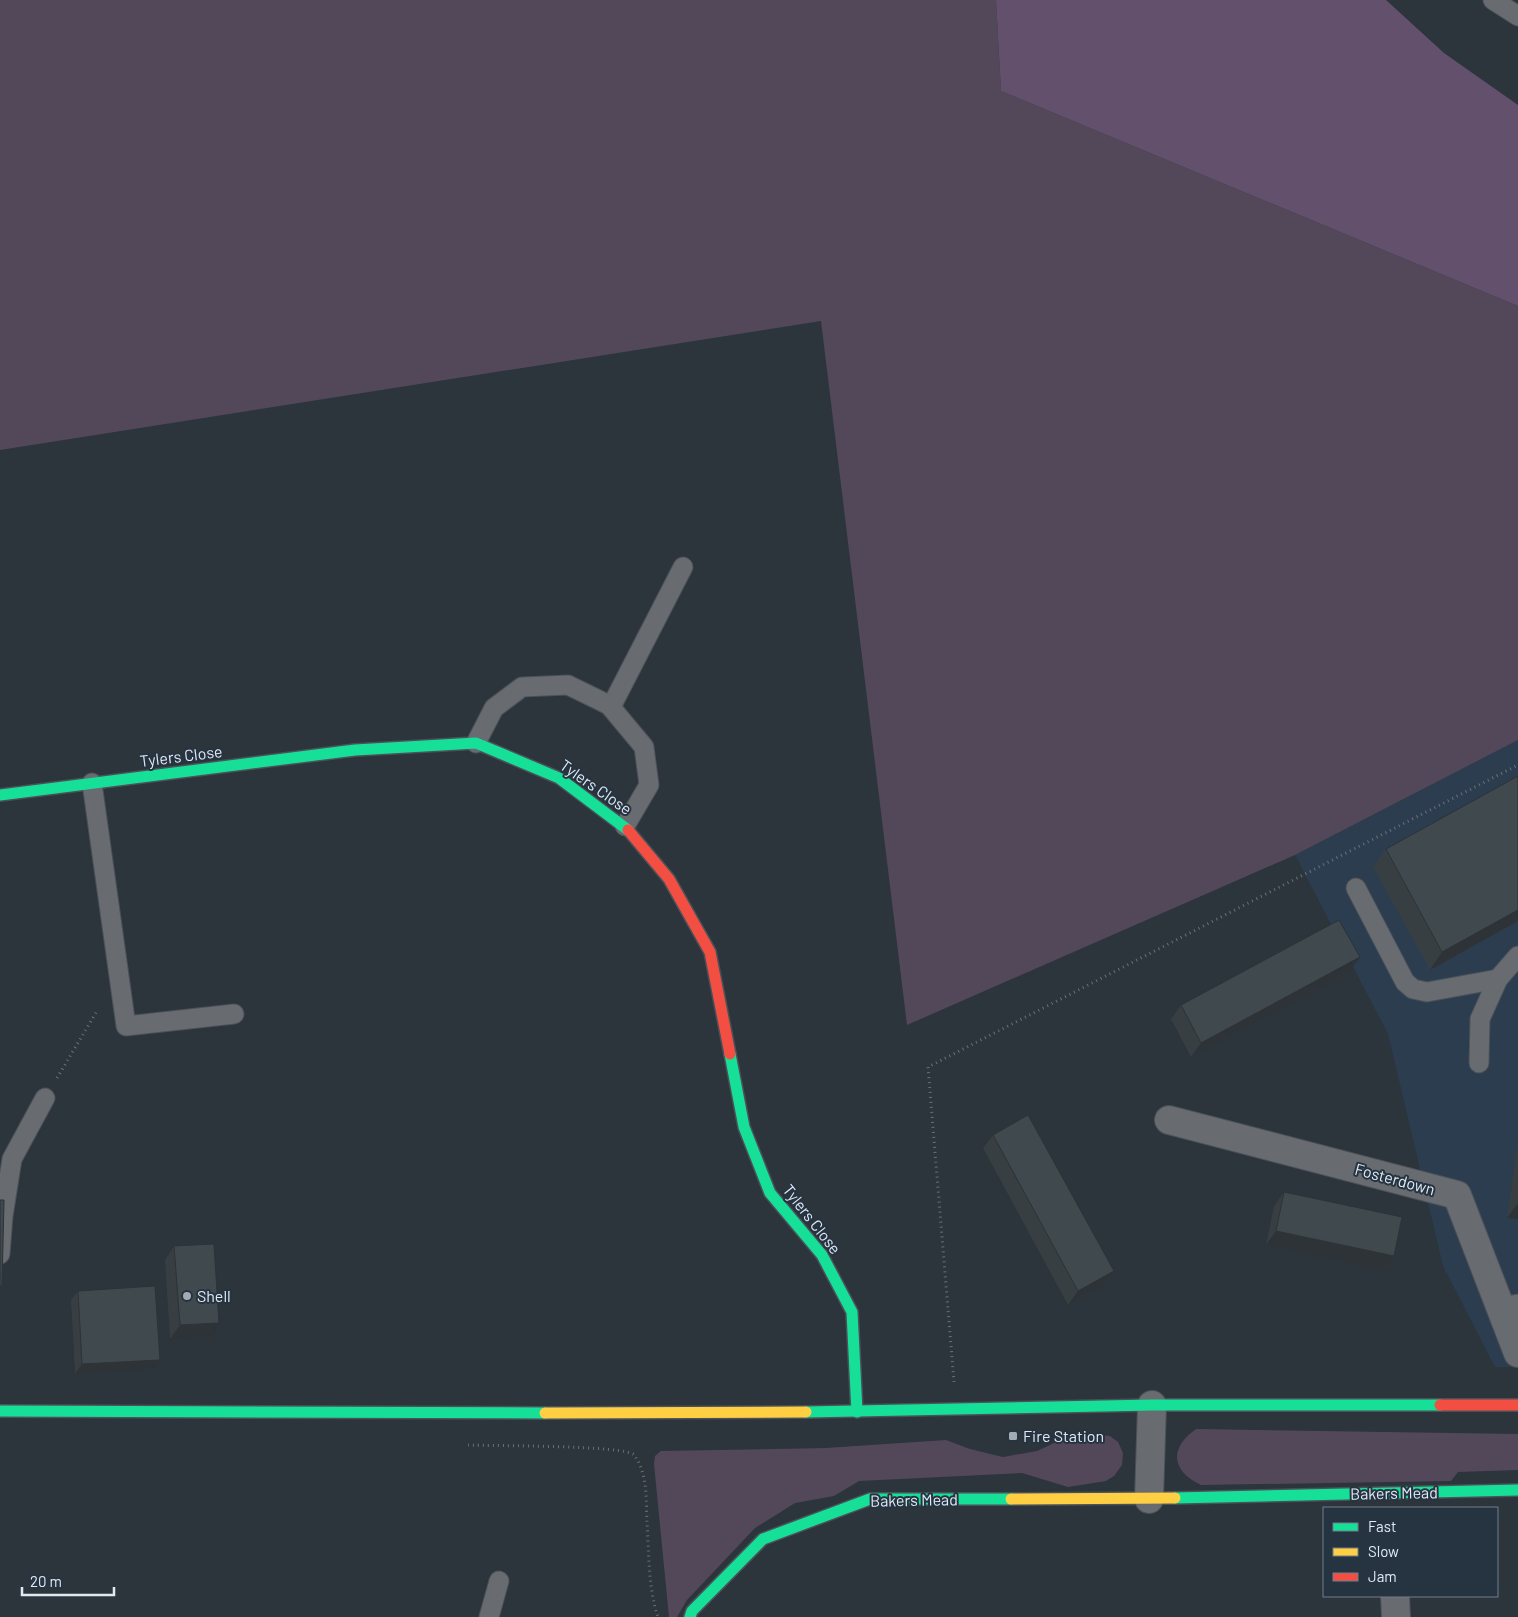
<svg xmlns="http://www.w3.org/2000/svg" width="1518" height="1617" viewBox="0 0 1518 1617" font-family="Barlow,sans-serif">
<style>
.built{fill:#2b3d4f}
.green{fill:#534859}
.forest{fill:#63506c}
.lines{fill:none;stroke-linecap:round;stroke-linejoin:round}
.lane-casing{stroke:#4b5158;stroke-width:21}
.street-casing{stroke:#4b5158;stroke-width:30}
.fast-casing{stroke:#4b5158;stroke-width:14}
.slow-casing{stroke:#4b5158;stroke-width:14}
.jam-casing{stroke:#4b5158;stroke-width:14}
.path{stroke:#6d7075;stroke-width:3;stroke-dasharray:1 4;stroke-linecap:butt}
.lane{stroke:#686b70;stroke-width:19}
.street{stroke:#686b70;stroke-width:28}
.fast{stroke:#16e098;stroke-width:11}
.slow{stroke:#ffcf43;stroke-width:11}
.jam{stroke:#f24e42;stroke-width:11}
.wall{fill:#373f43}
.shaded-wall{fill:#2d3337}
.building{fill:#40494e;stroke:#2d3337}
.poi-dot{fill:#a2aab4;stroke:#263442;stroke-width:2}
.labels{text-anchor:middle;stroke-width:4;stroke-linejoin:round;paint-order:stroke}
.street-label{font-size:16px;fill:#e1eaf4;stroke:#263442}
.poi-label{font-size:16px;fill:#e1eaf4;stroke:#263442;text-anchor:start}
</style>
<rect width="100%" height="100%" fill="#2c343c"/>
<path class="built" d="M 1518,740 L 1518,1367 L 1495,1367 L 1443,1266 L 1388,1034 L 1295,855 Z"/>
<g class="green">
<path d="M 0,0 L 996,0 L 1001,91 L 1518,306 L 1518,740 L 1295,855 L 907,1025 L 821,321 L 0,450 Z"/>
<path d="M 1196,1429 L 1518,1434 L 1518,1470 L 1458,1472 L 1451,1481 L 1201,1485 C 1171,1471 1169,1448 1196,1429 Z"/>
<path d="M 1096,1435 L 1110,1436 L 1118,1442 L 1123,1453 L 1122,1465 L 1114,1476 L 1106,1481 L 1068,1487 L 1022,1473 L 859,1481 L 834,1496 L 795,1503 L 755,1528 L 687,1600 L 677,1617 L 669,1617 L 654,1464 L 655,1456 L 661,1451 L 826,1448 L 946,1440 L 970,1449 L 1003,1457 L 1037,1451 L 1067,1437 Z"/>
</g>
<path class="forest" d="M 996,0 L 1386,0 L 1444,53 L 1518,105 L 1518,306 L 1001,91 Z"/>
<g class="lines">
<g class="lane-casing">
<g id="lane">
<path d="M 1493,0 L 1518,16"/>
<path d="M 611,707 L 683,567"/>
<path d="M 476,743 L 494,708 L 522,687 L 568,685 L 609,705 L 644,747 L 649,785 L 625,826"/>
<path d="M 92,783 L 126,1026 L 234,1014"/>
<path d="M 1356,888 L 1405,982 L 1413,989 L 1427,992 L 1498,979"/>
<path d="M 1479,1063 L 1480,1019 L 1498,979 L 1518,956"/>
<path d="M 0,1254 L 3,1216 L 12,1159 L 45,1098"/>
<path d="M 1500,1307 L 1518,1304"/>
<path d="M 489,1617 L 499,1581"/>
</g>
</g>
<g class="street-casing">
<g id="street">
<path d="M 1169,1120 L 1457,1195 L 1518,1353"/>
<path d="M 1149,1499 L 1152,1405"/>
<path d="M 1395,1596 L 1396,1617"/>
</g>
</g>
<g class="fast-casing">
<g id="fast">
<path d="M 0,795 L 355,750 L 476,743 L 559,778 L 628,830"/>
<path d="M 730,1054 L 744,1127 L 770,1193 L 822,1255 L 852,1312 L 857,1412"/>
<path d="M 0,1411 L 545,1413"/>
<path d="M 806,1412 L 1152,1405 L 1440,1405"/>
<path d="M 1175,1498 L 1518,1490"/>
<path d="M 690,1617 L 692,1611 L 763,1539 L 870,1499 L 1011,1499"/>
</g>
</g>
<g class="slow-casing">
<g id="slow">
<path d="M 545,1413 L 806,1412"/>
<path d="M 1011,1499 L 1175,1498"/>
</g>
</g>
<g class="jam-casing">
<g id="jam">
<path d="M 628,830 L 669,879 L 710,952 L 730,1054"/>
<path d="M 1440,1405 L 1518,1405"/>
</g>
</g>
<g class="path">
<path d="M 57,1078 L 97,1011"/>
<path d="M 954,1382 L 928,1067 L 1518,765"/>
<path d="M 468,1445 C 490,1446 627,1445 634,1455 C 648,1473 646,1501 647,1522 C 649,1552 648,1588 658,1617"/>
</g>
<use href="#lane" class="lane"/>
<use href="#street" class="street"/>
<use href="#fast" class="fast"/>
<use href="#slow" class="slow"/>
<use href="#jam" class="jam"/>
</g>
<g class="wall">
<path d="M 1518,776 L 1518,921 L 1430,970 L 1373,867 L 1386,849 Z"/>
<path d="M 1360,957 L 1350,971 L 1191,1057 L 1171,1019 L 1181,1005 Z"/>
<path d="M 993,1135 L 1114,1271 L 1104,1285 L 1068,1305 L 983,1148 Z"/>
<path d="M 1518,1141 L 1518,1219 L 1507,1218 Z"/>
<path d="M 1284,1192 L 1394,1256 L 1384,1270 L 1266,1245 L 1274,1206 Z"/>
<path d="M 174,1246 L 210,1337 L 170,1339 L 165,1260 Z"/>
<path d="M 78,1291 L 153,1369 L 75,1374 L 71,1300 Z"/>
</g>
<g class="shaded-wall">
<path d="M 1518,910 L 1518,921 L 1430,970 L 1442,952 Z"/>
<path d="M 1360,957 L 1350,971 L 1191,1057 L 1201,1043 Z"/>
<path d="M 1518,1203 L 1518,1219 L 1507,1218 Z"/>
<path d="M 1276,1231 L 1394,1256 L 1384,1270 L 1266,1245 Z"/>
<path d="M 1114,1271 L 1104,1285 L 1068,1305 L 1078,1291 Z"/>
<path d="M 219,1323 L 210,1337 L 170,1339 L 180,1325 Z"/>
<path d="M 160,1360 L 153,1369 L 75,1374 L 82,1364 Z"/>
</g>
<g class="building">
<path d="M 1518,776 L 1518,910 L 1442,952 L 1386,849 Z"/>
<path d="M 1339,920 L 1360,957 L 1201,1043 L 1181,1005 Z"/>
<path d="M 1028,1115 L 1114,1271 L 1078,1291 L 993,1135 Z"/>
<path d="M 1284,1192 L 1402,1217 L 1394,1256 L 1276,1231 Z"/>
<path d="M 0,1200 L 4,1200 L 2,1286 L 0,1286 Z"/>
<path d="M 214,1244 L 219,1323 L 180,1325 L 174,1246 Z"/>
<path d="M 155,1286 L 160,1360 L 82,1364 L 78,1291 Z"/>
</g>
<g class="poi-dot">
<circle cx="187" cy="1296" r="5"/>
<rect x="1008" y="1431" width="10" height="10" rx="2.5"/>
</g>
<g class="labels">
<g class="street-label">
<text transform="translate(181 756) rotate(-7)" y="6">Tylers Close</text>
<text transform="translate(596 787) rotate(35)" y="6">Tylers Close</text>
<text transform="translate(1395 1179) rotate(15)" y="6">Fosterdown</text>
<text transform="translate(812 1219) rotate(52)" y="6">Tylers Close</text>
<text transform="translate(1394 1493) rotate(-1)" y="6">Bakers Mead</text>
<text transform="translate(914 1500) rotate(-1)" y="6">Bakers Mead</text>
</g>
<g class="poi-label">
<text x="197" y="1302">Shell</text>
<text x="1023" y="1442">Fire Station</text>
</g>
</g>
<rect x="1323" y="1507" width="175" height="90" fill="#263442" stroke="#717d89"/>
<rect x="1333" y="1523" width="25" height="8" fill="#16e098" stroke="#717d89"/>
<text x="1368" y="1532" font-size="15" fill="#e1eaf4">Fast</text>
<rect x="1333" y="1548" width="25" height="8" fill="#ffcf43" stroke="#717d89"/>
<text x="1368" y="1557" font-size="15" fill="#e1eaf4">Slow</text>
<rect x="1333" y="1573" width="25" height="8" fill="#f24e42" stroke="#717d89"/>
<text x="1368" y="1582" font-size="15" fill="#e1eaf4">Jam</text>
<path d="M22 1587v8h92v-8" fill="none" stroke="#e1eaf4" stroke-width="2.5"/>
<text x="30" y="1587" font-size="15" fill="#e1eaf4" stroke="#263442" stroke-width="4" paint-order="stroke">20 m</text>
</svg>
